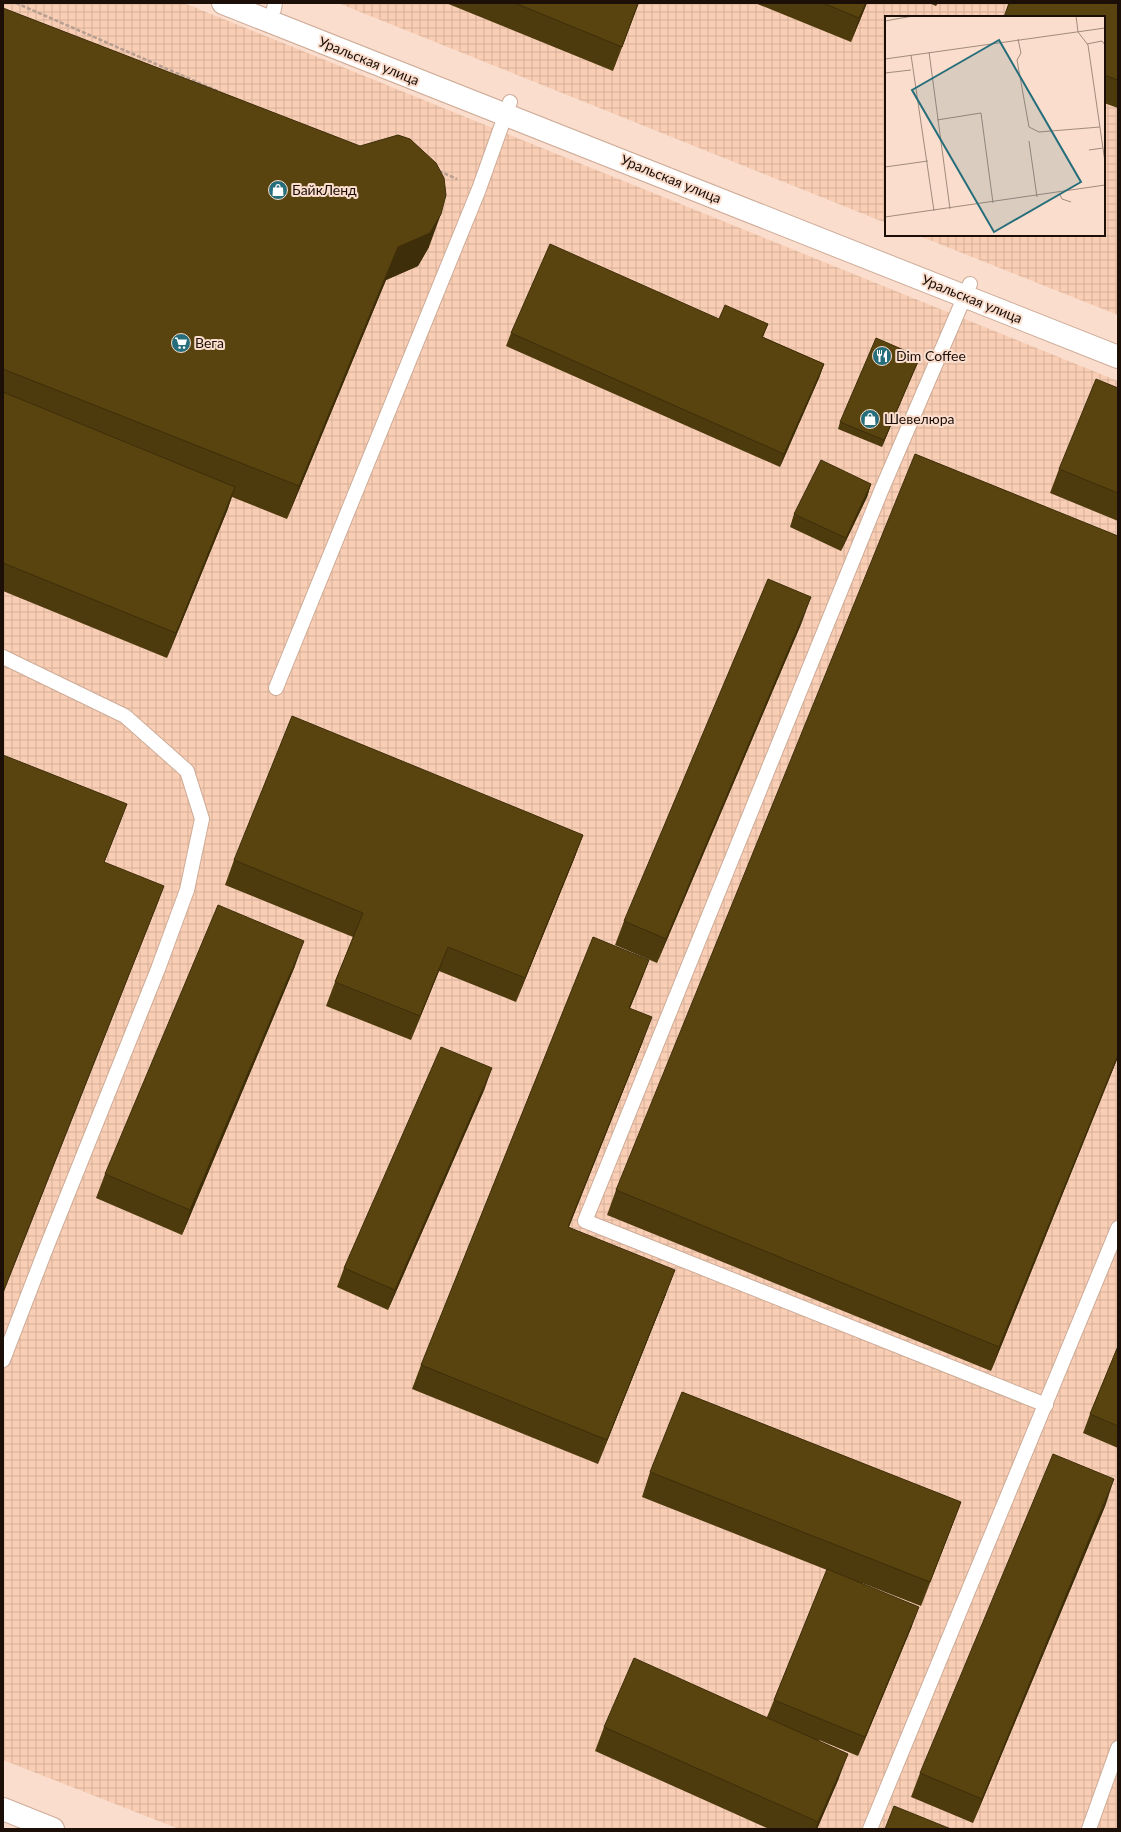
<svg xmlns="http://www.w3.org/2000/svg" width="1121" height="1832" viewBox="0 0 1121 1832" font-family="Lato,sans-serif">
<style>
.industrial{fill:url(#industrial-grid)}
.lines{fill:none;stroke-linecap:round;stroke-linejoin:round}
.service-casing{stroke:#ceac98;stroke-width:16}
.tertiary-casing{stroke:#ceac98;stroke-width:24}
.secondary-casing{stroke:#ceac98;stroke-width:24}
.path{stroke:#b69e90;stroke-width:2.5;stroke-dasharray:4 2;stroke-linecap:butt}
.service{stroke:#fff;stroke-width:14}
.tertiary{stroke:#fff;stroke-width:22}
.secondary{stroke:#fff;stroke-width:22}
.wall{fill:#4d3a0d}
.shaded-wall{fill:#3e2f0a}
.building{fill:#59430f;stroke:#3e2f0a}
.labels{text-anchor:middle;stroke-width:4;stroke-linejoin:round;paint-order:stroke}
.street-label{font-size:14px;fill:#1b0f08;stroke:#faddcc}
.poi-label{font-size:14px;fill:#1b0f08;stroke:#faddcc;text-anchor:start}
.inset-road{fill:none;stroke:#a18b7e;stroke-width:1}
.view{fill:#266e7b;fill-opacity:0.15;stroke:#266e7b;stroke-width:2}
.inset-edge{fill:none;stroke:#1b0f08;stroke-width:2}
</style>
<defs>
<pattern id="industrial-grid" width="8" height="8" patternUnits="userSpaceOnUse"><rect width="8" height="8" fill="#f9ceb5"/><path d="M0 4h8M4 0v8" fill="none" stroke="#d5b09a"/></pattern>
</defs>
<rect width="100%" height="100%" fill="#faddcc"/>
<g class="industrial">
<path d="M 3,3 L 184,3 L 1118,381 L 1118,1829 L 179,1829 L 3,1760 Z"/>
<path d="M 338,3 L 1118,3 L 1118,315 L 917,235 L 1104,235 L 1104,17 L 886,17 L 886,223 Z"/>
</g>
<g class="lines">
<g class="service-casing">
<g id="service">
<path d="M 274,9 L 275,3"/>
<path d="M 970,284 L 881,491 L 585,1221 L 1046,1405"/>
<path d="M 3,657 L 125,716 L 187,771 L 202,819 L 187,890 L 158,969 L 45,1251 L 3,1360"/>
<path d="M 276,688 L 479,189 L 510,102"/>
<path d="M 870,1829 L 1118,1228"/>
<path d="M 1089,1829 L 1118,1748"/>
</g>
</g>
<g class="tertiary-casing">
<path id="tertiary" d="M 3,1809 L 53,1829"/>
</g>
<g class="secondary-casing">
<path id="secondary" d="M 223,3 L 1118,357"/>
</g>
<g class="path">
<path d="M 16,3 L 220,92"/>
<path d="M 439,171 L 457,179"/>
</g>
<use href="#service" class="service"/>
<use href="#tertiary" class="tertiary"/>
<use href="#secondary" class="secondary"/>
</g>
<g class="wall">
<path d="M 446,3 L 639,3 L 613,71 Z"/>
<path d="M 755,3 L 867,3 L 851,42 Z"/>
<path d="M 929,3 L 938,3 L 936,6 Z"/>
<path d="M 1118,3 L 1118,108 L 1104,103 L 1104,17 Z"/>
<path d="M 3,8 L 429,247 L 418,266 L 386,280 L 287,519 L 232,497 L 227,511 L 167,658 L 3,591 Z"/>
<path d="M 719,319 L 768,324 L 763,337 L 824,364 L 819,378 L 780,467 L 506,346 L 511,333 Z"/>
<path d="M 917,363 L 882,447 L 838,429 L 840,422 Z"/>
<path d="M 1118,388 L 1118,521 L 1050,493 L 1059,469 Z"/>
<path d="M 871,484 L 867,497 L 841,551 L 790,527 L 794,514 Z"/>
<path d="M 1118,536 L 1118,1057 L 991,1371 L 607,1215 L 616,1190 Z"/>
<path d="M 802,622 L 657,963 L 615,945 L 624,921 Z"/>
<path d="M 583,835 L 574,859 L 516,1002 L 439,971 L 411,1040 L 326,1006 L 335,982 L 353,937 L 225,885 L 234,860 Z"/>
<path d="M 649,960 L 630,1008 L 643,1041 L 569,1227 L 666,1294 L 598,1464 L 412,1389 L 421,1365 Z"/>
<path d="M 295,966 L 182,1235 L 96,1198 L 105,1174 Z"/>
<path d="M 485,1088 L 388,1310 L 337,1287 L 344,1268 Z"/>
<path d="M 1118,1346 L 1118,1448 L 1083,1433 L 1090,1414 Z"/>
<path d="M 650,1472 L 961,1502 L 921,1606 L 862,1583 L 912,1626 L 858,1756 L 819,1740 L 839,1778 L 817,1829 L 769,1829 L 595,1751 L 604,1727 L 767,1717 L 774,1700 L 827,1570 L 642,1497 Z"/>
<path d="M 1106,1504 L 973,1823 L 911,1797 L 920,1773 Z"/>
</g>
<g class="shaded-wall">
<path d="M 866,3 L 867,3 L 851,42 L 859,18 Z"/>
<path d="M 441,214 L 429,247 L 418,266 L 386,280 L 287,519 L 299,486 L 398,247 Z"/>
<path d="M 920,357 L 917,363 L 882,447 L 884,440 Z"/>
<path d="M 824,364 L 819,378 L 780,467 L 784,454 Z"/>
<path d="M 871,484 L 867,497 L 841,551 L 846,538 Z"/>
<path d="M 235,487 L 227,511 L 167,658 L 176,633 Z"/>
<path d="M 811,597 L 802,622 L 657,963 L 666,939 Z"/>
<path d="M 127,804 L 120,823 L 97,881 L 104,862 Z"/>
<path d="M 583,835 L 574,859 L 516,1002 L 525,978 Z"/>
<path d="M 164,886 L 157,905 L 3,1294 L 3,1292 Z"/>
<path d="M 304,941 L 295,966 L 182,1235 L 190,1210 Z"/>
<path d="M 448,947 L 439,971 L 411,1040 L 420,1016 Z"/>
<path d="M 649,960 L 640,984 L 620,1032 L 629,1008 Z"/>
<path d="M 652,1017 L 643,1041 L 559,1251 L 568,1227 Z"/>
<path d="M 1118,1055 L 1118,1057 L 991,1371 L 999,1347 Z"/>
<path d="M 492,1068 L 485,1088 L 388,1310 L 395,1290 Z"/>
<path d="M 675,1270 L 666,1294 L 598,1464 L 607,1440 Z"/>
<path d="M 1114,1479 L 1106,1504 L 973,1823 L 982,1799 Z"/>
<path d="M 961,1502 L 952,1526 L 921,1606 L 930,1582 Z"/>
<path d="M 919,1607 L 912,1626 L 858,1756 L 865,1737 Z"/>
<path d="M 848,1754 L 839,1778 L 817,1829 L 815,1829 Z"/>
</g>
<g class="building">
<path d="M 515,3 L 638,3 L 622,47 Z"/>
<path d="M 823,3 L 866,3 L 859,18 Z"/>
<path d="M 1009,3 L 1118,3 L 1118,80 L 1104,75 L 1104,17 L 1004,17 Z"/>
<path d="M 3,8 L 360,146 L 398,135 L 410,139 L 436,163 L 444,178 L 446,195 L 441,214 L 430,233 L 398,247 L 299,486 L 3,369 Z"/>
<path d="M 550,244 L 719,319 L 725,305 L 768,324 L 762,337 L 824,364 L 784,454 L 511,333 Z"/>
<path d="M 876,338 L 920,357 L 884,440 L 840,422 Z"/>
<path d="M 1096,379 L 1118,388 L 1118,493 L 1059,469 Z"/>
<path d="M 3,392 L 235,487 L 176,633 L 3,563 Z"/>
<path d="M 915,454 L 1118,536 L 1118,1055 L 999,1347 L 616,1190 Z"/>
<path d="M 821,460 L 871,484 L 846,538 L 794,514 Z"/>
<path d="M 768,579 L 811,597 L 666,939 L 624,921 Z"/>
<path d="M 292,716 L 583,835 L 525,978 L 448,947 L 420,1016 L 335,982 L 363,913 L 234,860 Z"/>
<path d="M 3,755 L 127,804 L 104,862 L 164,886 L 3,1292 Z"/>
<path d="M 218,905 L 304,941 L 190,1210 L 105,1174 Z"/>
<path d="M 593,937 L 649,960 L 629,1008 L 652,1017 L 568,1227 L 675,1270 L 607,1440 L 421,1365 Z"/>
<path d="M 441,1047 L 492,1068 L 395,1290 L 344,1268 Z"/>
<path d="M 1118,1346 L 1118,1426 L 1090,1414 Z"/>
<path d="M 682,1392 L 961,1502 L 930,1582 L 650,1472 Z"/>
<path d="M 1053,1454 L 1114,1479 L 982,1799 L 920,1773 Z"/>
<path d="M 827,1569 L 919,1607 L 865,1737 L 774,1700 Z"/>
<path d="M 634,1658 L 848,1754 L 818,1822 L 604,1727 Z"/>
<path d="M 894,1806 L 951,1829 L 885,1829 Z"/>
</g>
<defs>
<g id="shop-disc" transform="scale(1)"><circle r="9.5" fill="#266e7b" stroke="#faddcc"/><path d="M-5-2.5h2.3a2.7 3.5 0 0 1 5.4 0H5L5.5 6h-11ZM-1.5-2.5h3a1.5 2.3 0 0 0-3 0Z" fill="#fff"/></g>
<g id="supermarket-disc" transform="scale(1)"><circle r="9.5" fill="#266e7b" stroke="#faddcc"/><path d="M-6-5.5h2.5l.6 2H6L4.5 2H-2.5L-4.4-4H-6ZM-1.5 3.2a1.3 1.3 0 1 0 .1 0ZM3 3.2a1.3 1.3 0 1 0 .1 0Z" fill="#fff"/></g>
<g id="restaurant-disc" transform="scale(1)"><circle r="9.5" fill="#266e7b" stroke="#faddcc"/><path d="M-5-6h1v4h1v-4h1v4h1v-4h1v5L-1.5 .5V6h-2V.5L-5-1ZM5-6V6H3V1.5H1.5Q1.5-4 5-6Z" fill="#fff"/></g>
</defs>
<g fill-rule="evenodd">
<use href="#shop-disc" x="278" y="190"/>
<use href="#supermarket-disc" x="181" y="343"/>
<use href="#restaurant-disc" x="882" y="356"/>
<use href="#shop-disc" x="870" y="419"/>
</g>
<g class="labels">
<g class="street-label">
<text transform="translate(369 61) rotate(22)" y="5">Уральская улица</text>
<text transform="translate(671 179) rotate(22)" y="5">Уральская улица</text>
<text transform="translate(972 299) rotate(22)" y="5">Уральская улица</text>
</g>
<g class="poi-label">
<text x="292" y="195">БайкЛенд</text>
<text x="195" y="348">Вега</text>
<text x="896" y="361">Dim Coffee</text>
<text x="884" y="424">Шевелюра</text>
</g>
</g>
<g transform="translate(885 16)">
<rect width="220" height="220" fill="#faddcc"/>
<path class="inset-road" d="M 191,0 L 193,16M 0,5 L 28,0M 193,16 L 203,29 L 220,146M 133,23 L 136,37 L 132,44 L 144,111 L 154,116 L 215,111M 202,28 L 217,25 L 220,29M 44,36 L 65,193M 26,39 L 49,195M 0,43 L 220,12M 0,57 L 26,54M 52,104 L 96,97 L 108,187M 144,125 L 152,181M 204,134 L 218,132M 0,151 L 43,145M 174,177 L 177,183 L 186,186M 0,201 L 220,169M 220,201 L 220,216"/>
<path class="view" d="M 114,24 L 196,166 L 109,216 L 27,74 Z"/>
<rect width="220" height="220" class="inset-edge"/>
</g>
<rect width="1121" height="1832" fill="none" stroke="#1b0f08" stroke-width="8"/>
</svg>
